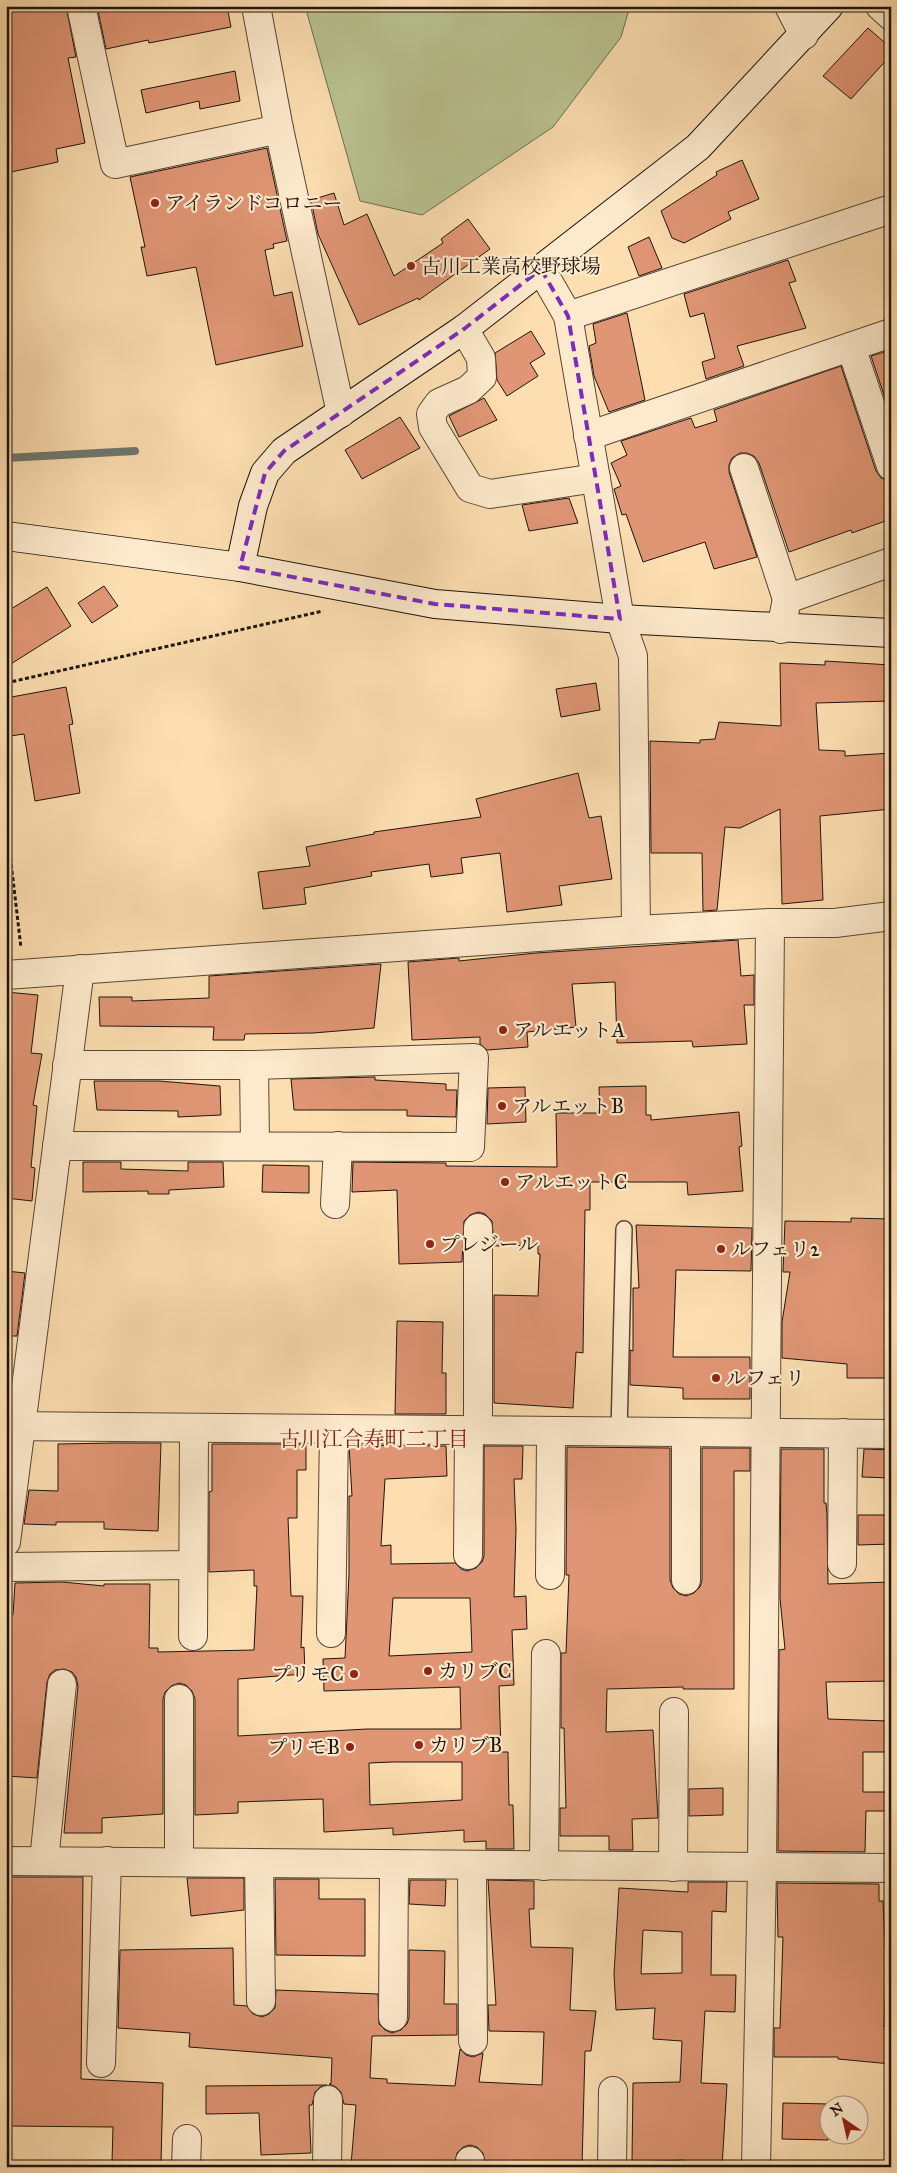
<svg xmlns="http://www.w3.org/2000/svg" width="897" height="2173" viewBox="0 0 897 2173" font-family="'IM FELL Great Primer','Noto Serif JP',serif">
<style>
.grass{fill:#b9c291;stroke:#6c6b4e}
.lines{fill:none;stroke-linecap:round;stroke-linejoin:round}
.stream{stroke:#6d7870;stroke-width:8}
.building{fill:#e09675;stroke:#1e140c;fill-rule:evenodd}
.lane-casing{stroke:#564635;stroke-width:18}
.street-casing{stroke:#564635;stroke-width:30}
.secondary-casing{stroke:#1e140c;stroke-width:30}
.path{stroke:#1e140c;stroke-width:3;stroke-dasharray:4 2.5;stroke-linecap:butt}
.lane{stroke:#fdeacc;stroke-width:15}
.street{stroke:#fdeacc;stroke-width:28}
.secondary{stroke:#fdeacc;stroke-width:28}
.marked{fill:none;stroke:#7b2cbf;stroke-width:4;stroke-dasharray:10 6;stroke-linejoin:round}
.poi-dot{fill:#8f2418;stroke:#fdeacc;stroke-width:2}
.labels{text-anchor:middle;stroke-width:4.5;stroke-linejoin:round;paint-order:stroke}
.poi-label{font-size:20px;fill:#1e140c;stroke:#fdeacc;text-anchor:start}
.neighbourhood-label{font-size:21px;fill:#7a1f14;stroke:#fdeacc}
</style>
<rect width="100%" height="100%" fill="#fcdeb1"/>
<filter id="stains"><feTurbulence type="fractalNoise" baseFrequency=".004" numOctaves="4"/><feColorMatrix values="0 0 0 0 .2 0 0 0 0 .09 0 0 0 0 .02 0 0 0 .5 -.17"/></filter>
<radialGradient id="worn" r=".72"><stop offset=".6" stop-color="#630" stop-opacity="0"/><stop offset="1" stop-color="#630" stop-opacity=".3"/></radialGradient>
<path class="grass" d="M 305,6 L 630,6 L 621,37 L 553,127 L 422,215 L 360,201 Z"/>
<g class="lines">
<path class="stream" d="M 6,458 L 135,451"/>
</g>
<g class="building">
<path d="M 6,6 L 66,6 L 76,57 L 68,58 L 85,143 L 56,149 L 58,162 L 11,172 L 8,158 L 6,158 Z"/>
<path d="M 97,6 L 227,6 L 231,27 L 149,43 L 148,40 L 106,49 Z"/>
<path d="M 868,28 L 891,48 L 891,55 L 851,99 L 823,76 Z"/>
<path d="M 235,71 L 240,101 L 200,109 L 199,101 L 146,113 L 141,90 Z"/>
<path d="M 267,148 L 287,241 L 273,244 L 274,248 L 265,250 L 274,296 L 292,292 L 303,346 L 216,365 L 196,267 L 147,276 L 141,247 L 145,247 L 130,177 Z"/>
<path d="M 742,160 L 759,199 L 728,212 L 731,219 L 684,243 L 672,238 L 661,211 L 717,175 L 716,172 Z"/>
<path d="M 334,193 L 344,225 L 367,214 L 394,276 L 443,243 L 441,239 L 468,219 L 490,249 L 419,300 L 418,298 L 359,325 L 318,234 L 311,200 Z"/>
<path d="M 649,237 L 662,268 L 639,276 L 628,247 Z"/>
<path d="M 788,260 L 796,281 L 789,283 L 806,328 L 737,346 L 744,366 L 706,379 L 702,362 L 715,358 L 704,313 L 690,317 L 684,294 Z"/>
<path d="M 627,313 L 645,400 L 609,412 L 594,376 L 589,346 L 596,343 L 593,324 Z"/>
<path d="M 531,331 L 545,354 L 530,363 L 538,376 L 507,396 L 497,380 L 495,353 Z"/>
<path d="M 891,350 L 891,416 L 871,356 Z"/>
<path d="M 841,366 L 876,471 L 881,478 L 891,481 L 891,519 L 852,533 L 851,530 L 789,552 L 759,463 L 754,456 L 747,453 L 740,453 L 732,458 L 729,465 L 729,472 L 757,557 L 714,569 L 705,542 L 643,562 L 626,514 L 622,515 L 614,489 L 621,486 L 611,463 L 627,455 L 621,441 L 691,418 L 695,428 L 717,421 L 714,410 Z"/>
<path d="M 484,398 L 497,420 L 459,437 L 449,416 Z"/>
<path d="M 400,417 L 420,448 L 362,479 L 345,450 Z"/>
<path d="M 569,498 L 578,523 L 529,531 L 522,505 Z"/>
<path d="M 104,586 L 118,606 L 92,623 L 78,603 Z"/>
<path d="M 47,587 L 71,626 L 6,667 L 6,612 Z"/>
<path d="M 825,661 L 891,665 L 891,701 L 816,703 L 819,750 L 845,751 L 845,756 L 891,753 L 891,809 L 820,816 L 823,900 L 782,904 L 780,809 L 740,828 L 725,827 L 717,910 L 703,911 L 702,853 L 651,853 L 650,741 L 700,743 L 700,740 L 715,739 L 719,722 L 781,726 L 780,663 L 825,665 Z"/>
<path d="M 596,683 L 600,710 L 561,717 L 556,689 Z"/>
<path d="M 66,687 L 73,724 L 69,725 L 80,793 L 35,801 L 24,734 L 10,736 L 6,698 Z"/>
<path d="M 578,773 L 589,818 L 601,816 L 612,879 L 559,886 L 562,905 L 507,912 L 500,853 L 461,858 L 463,873 L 431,877 L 429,864 L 371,872 L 372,876 L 304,888 L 306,904 L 263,909 L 258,872 L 310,866 L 306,847 L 374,834 L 374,832 L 481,817 L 476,799 Z"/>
<path d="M 738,940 L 741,976 L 754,975 L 754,1005 L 744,1005 L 747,1044 L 693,1047 L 692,1041 L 617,1043 L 615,982 L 572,984 L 576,1027 L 527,1032 L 528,1047 L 487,1050 L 480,1044 L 480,1037 L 412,1040 L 408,962 L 459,958 L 459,961 L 536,953 Z"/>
<path d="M 381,964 L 374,1028 L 313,1033 L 245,1034 L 244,1040 L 213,1040 L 214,1027 L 100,1026 L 99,997 L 132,997 L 132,1001 L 209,998 L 209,976 Z"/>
<path d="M 6,992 L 38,995 L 31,1053 L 42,1054 L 33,1105 L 37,1106 L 31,1167 L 35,1168 L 32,1201 L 6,1198 Z"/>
<path d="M 375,1077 L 375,1080 L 446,1084 L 446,1090 L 457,1090 L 456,1117 L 407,1116 L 407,1110 L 294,1110 L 291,1079 Z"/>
<path d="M 94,1081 L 159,1081 L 220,1086 L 221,1115 L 178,1117 L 178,1111 L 97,1110 Z"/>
<path d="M 646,1086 L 646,1115 L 651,1115 L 651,1120 L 739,1112 L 742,1146 L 739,1147 L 743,1191 L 688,1195 L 687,1182 L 590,1182 L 590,1210 L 585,1210 L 583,1353 L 576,1352 L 573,1408 L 494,1403 L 494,1295 L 538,1296 L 540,1254 L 538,1254 L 538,1245 L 494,1246 L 492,1221 L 485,1214 L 478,1212 L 470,1215 L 464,1221 L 462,1262 L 399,1264 L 397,1190 L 352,1192 L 353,1162 L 446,1163 L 446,1166 L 557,1167 L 556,1113 L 600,1113 L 599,1087 Z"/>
<path d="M 525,1087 L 526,1122 L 487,1124 L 488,1088 Z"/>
<path d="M 83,1162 L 121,1162 L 121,1169 L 188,1171 L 188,1162 L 223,1162 L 224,1187 L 169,1190 L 169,1194 L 148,1194 L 148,1191 L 83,1192 Z"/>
<path d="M 263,1165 L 309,1166 L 309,1193 L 262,1192 Z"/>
<path d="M 851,1218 L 891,1219 L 891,1378 L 847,1378 L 847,1364 L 782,1358 L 782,1322 L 790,1272 L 783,1272 L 785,1221 L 851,1222 Z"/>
<path d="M 636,1225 L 752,1228 L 751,1271 L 676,1270 L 673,1357 L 750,1357 L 750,1399 L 683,1399 L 683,1388 L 630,1385 L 630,1350 L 633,1351 L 633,1288 L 639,1288 Z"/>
<path d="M 6,1271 L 25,1273 L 17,1336 L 6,1336 Z"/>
<path d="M 397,1321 L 443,1322 L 442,1373 L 446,1373 L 446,1414 L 395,1414 Z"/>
<path d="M 115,1443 L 161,1443 L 158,1531 L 104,1529 L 104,1522 L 56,1522 L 56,1525 L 24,1524 L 29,1490 L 58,1491 L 58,1444 Z"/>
<path d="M 212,1444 L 306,1444 L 306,1470 L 297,1470 L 297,1518 L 288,1518 L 291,1596 L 303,1596 L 301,1648 L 304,1647 L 305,1674 L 238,1679 L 238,1736 L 367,1729 L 461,1729 L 460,1687 L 324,1691 L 323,1659 L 345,1658 L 349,1575 L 349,1496 L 352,1496 L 349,1445 L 446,1446 L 447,1476 L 385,1479 L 381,1546 L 391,1545 L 391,1564 L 455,1563 L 461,1569 L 467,1571 L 476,1568 L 482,1562 L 484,1556 L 484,1446 L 523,1446 L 522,1479 L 514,1479 L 516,1529 L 514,1597 L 526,1596 L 527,1629 L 512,1630 L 514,1685 L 499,1686 L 501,1752 L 508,1752 L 509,1805 L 513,1805 L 514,1849 L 486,1849 L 486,1841 L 464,1842 L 464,1830 L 393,1835 L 393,1828 L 324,1832 L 323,1799 L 238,1802 L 238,1813 L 195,1815 L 195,1699 L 192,1691 L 186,1685 L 179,1683 L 171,1686 L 165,1692 L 163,1699 L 163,1814 L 102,1818 L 102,1833 L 64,1833 L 78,1686 L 76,1677 L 72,1672 L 64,1669 L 55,1670 L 50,1674 L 47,1682 L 37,1778 L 6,1776 L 6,1646 L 11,1615 L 13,1615 L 15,1583 L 62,1582 L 104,1586 L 104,1584 L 150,1584 L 149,1648 L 158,1648 L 158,1652 L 254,1650 L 257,1586 L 254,1586 L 254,1570 L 209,1572 L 209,1492 L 212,1491 ZM 393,1598 L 470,1598 L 472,1652 L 389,1656 ZM 392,1762 L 462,1762 L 462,1800 L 370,1805 L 369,1763 Z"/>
<path d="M 567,1447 L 670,1448 L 670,1580 L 673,1588 L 679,1594 L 686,1596 L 694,1593 L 700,1587 L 702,1580 L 702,1448 L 750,1448 L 750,1471 L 734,1471 L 734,1689 L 683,1689 L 683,1687 L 607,1689 L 606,1732 L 653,1730 L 658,1818 L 632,1819 L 633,1850 L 609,1850 L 609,1836 L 560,1836 L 560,1808 L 566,1808 L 564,1728 L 561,1728 L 561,1653 L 566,1653 L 569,1575 L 566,1575 Z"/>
<path d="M 781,1449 L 824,1449 L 824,1503 L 826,1503 L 827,1515 L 828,1584 L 891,1582 L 891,1681 L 826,1682 L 828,1719 L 888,1721 L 887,1752 L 863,1752 L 863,1792 L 889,1792 L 889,1811 L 866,1811 L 865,1852 L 778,1851 L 779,1650 L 785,1649 L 780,1598 Z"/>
<path d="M 864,1449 L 891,1450 L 891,1478 L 862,1477 Z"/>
<path d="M 858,1515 L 891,1515 L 891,1544 L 858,1545 Z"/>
<path d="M 723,1788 L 723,1815 L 689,1816 L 689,1789 Z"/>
<path d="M 6,1877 L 83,1877 L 81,2079 L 163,2083 L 161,2163 L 112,2162 L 113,2127 L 9,2126 L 10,2055 L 6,2055 Z"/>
<path d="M 187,1878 L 244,1878 L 244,1910 L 191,1916 Z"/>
<path d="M 275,1879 L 319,1879 L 319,1899 L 365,1899 L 365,1956 L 276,1955 Z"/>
<path d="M 410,1880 L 446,1880 L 445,1906 L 409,1904 Z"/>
<path d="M 488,1880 L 534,1881 L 534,1909 L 529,1909 L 531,1947 L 573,1948 L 570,2010 L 596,2011 L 591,2051 L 585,2051 L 582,2167 L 486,2167 L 483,2153 L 477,2147 L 470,2145 L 463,2147 L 457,2153 L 454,2167 L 351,2165 L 356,2105 L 344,2104 L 341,2092 L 336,2087 L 329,2084 L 331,2084 L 332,2058 L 189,2047 L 190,2033 L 118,2028 L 120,1950 L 233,1948 L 234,2005 L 247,2006 L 253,2014 L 262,2017 L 269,2014 L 275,2008 L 276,1990 L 378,1994 L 379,2024 L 385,2030 L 392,2033 L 401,2030 L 407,2024 L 409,2018 L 409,1950 L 445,1951 L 444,2004 L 457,2004 L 457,2035 L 372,2036 L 370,2078 L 387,2079 L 387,2083 L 455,2086 L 460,2049 L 466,2055 L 473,2057 L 483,2053 L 479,2082 L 542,2085 L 544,2032 L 489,2031 L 488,2005 L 496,2005 Z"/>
<path d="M 688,1882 L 727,1882 L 726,1912 L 712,1911 L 711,1975 L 736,1975 L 735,2012 L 705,2011 L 701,2083 L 727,2084 L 722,2167 L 684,2167 L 684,2160 L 632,2162 L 633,2083 L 680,2082 L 682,2041 L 653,2039 L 655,2008 L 616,2010 L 614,1974 L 619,1888 L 688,1892 ZM 643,1930 L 682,1932 L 682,1973 L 641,1974 Z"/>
<path d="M 777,1883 L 879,1884 L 879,1901 L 883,1901 L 886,1968 L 884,2027 L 891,2028 L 891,2064 L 838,2059 L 838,2057 L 774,2057 L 774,2028 L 780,2028 L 783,1937 L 778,1937 Z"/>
<path d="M 327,2085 L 320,2087 L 315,2092 L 312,2105 L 309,2105 L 311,2153 L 261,2155 L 259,2113 L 206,2114 L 206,2086 Z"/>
<path d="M 783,2103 L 829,2104 L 828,2140 L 782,2139 Z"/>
</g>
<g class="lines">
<g class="lane-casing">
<path id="lane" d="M 619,1432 L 624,1229"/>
</g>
<g class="street-casing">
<g id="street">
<path d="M 81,6 L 115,164 L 279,129"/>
<path d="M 256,6 L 279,129 L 341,413"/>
<path d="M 789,6 L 804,35"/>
<path d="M 880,6 L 891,16"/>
<path d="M 541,269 L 568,316 L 891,209"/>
<path d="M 568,316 L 620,619 L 633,656 L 636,930"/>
<path d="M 464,329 L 481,358 L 482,377 L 468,390 L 439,403 L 431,414 L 433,427 L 470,488 L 490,494 L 596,478"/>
<path d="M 851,347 L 891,466"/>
<path d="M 588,436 L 891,333"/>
<path d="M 744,468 L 787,599"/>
<path d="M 781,629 L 787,599 L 891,562"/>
<path d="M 6,975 L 636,930 L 770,923 L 835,923 L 891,916"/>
<path d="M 254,1065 L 255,1146"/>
<path d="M 57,1146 L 470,1147 L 474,1058 L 254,1065 L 67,1065"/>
<path d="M 335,1204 L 338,1146"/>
<path d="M 6,1426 L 891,1434"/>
<path d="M 478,1431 L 478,1228"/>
<path d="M 686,1432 L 686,1580"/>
<path d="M 6,1542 L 80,969"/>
<path d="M 468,1555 L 469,1431"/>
<path d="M 842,1564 L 843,1433"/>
<path d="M 6,1567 L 193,1565"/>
<path d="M 550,1575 L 551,1432"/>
<path d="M 331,1633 L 334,1430"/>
<path d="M 193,1636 L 194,1429"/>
<path d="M 6,1861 L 891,1868"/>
<path d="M 44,1861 L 62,1684"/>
<path d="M 179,1862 L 179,1699"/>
<path d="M 259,1863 L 261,2001"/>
<path d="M 472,1865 L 473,2041"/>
<path d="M 544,1866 L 546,1654"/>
<path d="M 673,1867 L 674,1712"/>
<path d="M 393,2017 L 394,1864"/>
<path d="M 101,2063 L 107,1861"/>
<path d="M 186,2167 L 187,2139"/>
<path d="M 327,2167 L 328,2100"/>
<path d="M 470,2167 L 470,2161"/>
<path d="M 612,2167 L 613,2091"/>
<path d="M 756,2167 L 762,1868 L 770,923"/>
</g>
</g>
<g class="secondary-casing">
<g id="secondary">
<path d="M 6,536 L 240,567 L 253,506 L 265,473 L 284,451 L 464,329 L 698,147 L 829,6"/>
<path d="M 240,567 L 435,604 L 620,619 L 891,633"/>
</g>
</g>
<g class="path">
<path d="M 6,683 L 323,611"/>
<path d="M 6,819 L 21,948"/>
</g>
<use href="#lane" class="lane"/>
<use href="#street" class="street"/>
<use href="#secondary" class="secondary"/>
</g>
<path class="marked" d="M 541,269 L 568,316 L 620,619 L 435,604 L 240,567 L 265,473 L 284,451 L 464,329 Z"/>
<g class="poi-dot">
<circle cx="155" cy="203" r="5"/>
<circle cx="411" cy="266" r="5"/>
<circle cx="503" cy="1030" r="5"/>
<circle cx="502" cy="1106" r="5"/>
<circle cx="505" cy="1182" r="5"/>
<circle cx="430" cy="1244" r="5"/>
<circle cx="721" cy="1249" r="5"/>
<circle cx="716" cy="1378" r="5"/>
<circle cx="428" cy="1671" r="5"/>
<circle cx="354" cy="1674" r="5"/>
<circle cx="419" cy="1745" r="5"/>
<circle cx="350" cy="1747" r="5"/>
</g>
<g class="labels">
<g class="poi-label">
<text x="165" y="210">アイランドコロニー</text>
<text x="421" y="273">古川工業高校野球場</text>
<text x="513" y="1037">アルエットA</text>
<text x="512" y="1113">アルエットB</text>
<text x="515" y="1189">アルエットC</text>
<text x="440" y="1251">プレジール</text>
<text x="731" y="1256">ルフェリ2</text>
<text x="726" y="1385">ルフェリ</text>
<text x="438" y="1678">カリブC</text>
<text x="344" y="1681" text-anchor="end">プリモC</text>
<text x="429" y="1752">カリブB</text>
<text x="340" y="1754" text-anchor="end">プリモB</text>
</g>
<g class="neighbourhood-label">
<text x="374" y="1446">古川江合寿町二丁目</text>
</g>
</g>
<rect width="897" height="2173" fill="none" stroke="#fcdeb1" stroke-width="25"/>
<rect x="8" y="8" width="882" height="2158" fill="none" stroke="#1e140c" stroke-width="2.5"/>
<rect x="12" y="12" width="872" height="2148" fill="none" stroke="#1e140c"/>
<g transform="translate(844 2120) rotate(326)"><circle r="24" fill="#fdeacc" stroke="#a4947f"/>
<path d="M0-4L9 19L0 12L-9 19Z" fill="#8f2418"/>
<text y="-8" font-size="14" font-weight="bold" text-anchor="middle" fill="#1e140c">N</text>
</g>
<rect width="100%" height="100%" filter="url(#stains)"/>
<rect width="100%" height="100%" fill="url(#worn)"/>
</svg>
